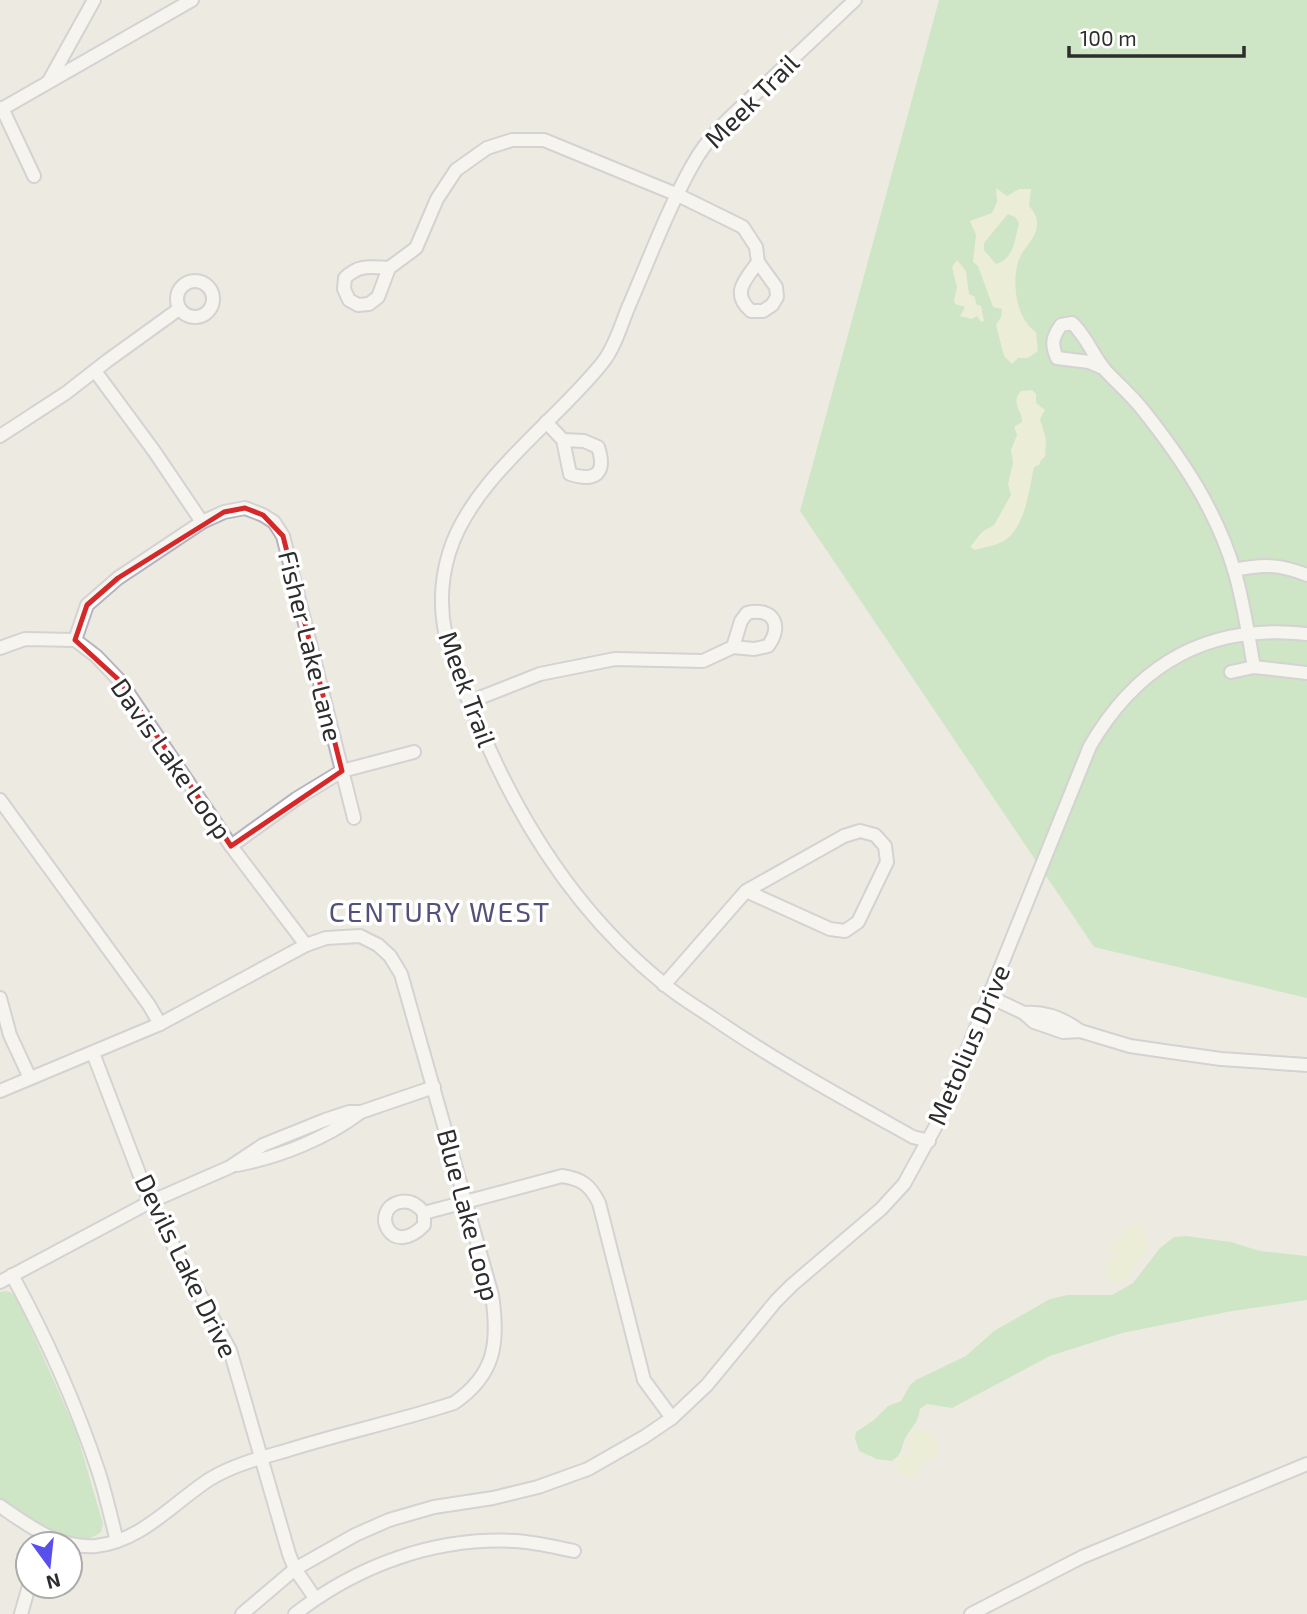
<svg xmlns="http://www.w3.org/2000/svg" width="1307" height="1614" viewBox="0 0 1307 1614" font-family="'Exo 2',sans-serif">
<style>
.green{fill:#a8dfa2}
.sand{fill:#ebefc7;fill-rule:evenodd}
.lines{fill:none;stroke-linecap:round;stroke-linejoin:round}
.minor-casing{stroke:#b5b4bf;stroke-width:16}
.minor{stroke:#fff;stroke-width:12}
.marked{fill:none;stroke:#d62828;stroke-width:5;stroke-linejoin:round}
.labels{text-anchor:middle;stroke-width:7;stroke-linejoin:round;paint-order:stroke}
.street-label{font-size:26px;fill:#2d2d2d;stroke:#fff}
.neighbourhood-label{font-size:28px;letter-spacing:2px;fill:#53507b;stroke:#fff}
</style>
<rect width="100%" height="100%" fill="#edebe1"/>
<g class="green">
<path d="M 939,0 L 1307,0 L 1307,998 L 1094,947 L 800,511 Z"/>
<path d="M 1186,1236 L 1231,1242 L 1260,1251 L 1307,1256 L 1307,1300 L 1232,1311 L 1122,1333 L 1050,1356 L 952,1408 L 927,1404 L 920,1409 C 918,1422 914,1425 907,1435 C 900,1446 905,1452 892,1461 L 877,1459 L 859,1451 L 855,1438 L 856,1432 L 874,1420 L 888,1406 L 901,1401 L 910,1385 L 916,1380 L 966,1356 L 994,1331 L 1050,1299 L 1068,1295 L 1112,1295 L 1133,1283 L 1160,1248 L 1174,1237 Z"/>
<path d="M 6,1291 L 12,1293 L 18,1300 L 76,1431 L 103,1524 L 101,1532 C 71,1556 26,1517 0,1500 L 0,1292 Z"/>
</g>
<g class="sand">
<path d="M 996,188 L 1007,196 L 1019,189 L 1031,189 L 1029,206 C 1034,212 1038,218 1037,226 C 1036,237 1026,246 1021,255 C 1010,276 1015,319 1036,332 L 1038,351 L 1028,358 L 1018,358 L 1012,364 L 1004,356 L 996,325 L 1001,317 L 1002,309 L 993,307 L 978,266 L 973,262 L 976,235 L 970,221 L 992,213 L 997,202 ZM 1008,214 L 1015,217 L 1019,223 C 1015,239 1014,259 996,264 L 984,250 L 984,243 Z"/>
<path d="M 957,260 L 966,271 L 969,294 L 975,297 L 976,304 L 981,306 L 984,321 L 981,322 L 977,316 L 972,319 L 960,316 L 965,307 L 955,304 L 954,301 L 957,287 L 952,267 Z"/>
<path d="M 1032,390 L 1036,394 L 1036,403 L 1045,410 L 1040,419 L 1046,439 L 1045,457 L 1041,460 L 1039,465 L 1034,467 C 1029,489 1026,529 1002,542 C 994,546 984,547 975,550 L 970,547 L 982,532 L 994,525 L 1011,495 L 1008,484 L 1013,463 L 1011,450 L 1017,435 L 1014,427 L 1022,422 C 1022,409 1010,403 1021,391 Z"/>
<path d="M 1132,1225 L 1141,1227 L 1149,1245 L 1127,1280 L 1115,1283 L 1106,1277 L 1108,1262 L 1120,1256 L 1110,1254 C 1109,1244 1113,1244 1120,1239 C 1124,1236 1125,1230 1128,1226 Z"/>
<path d="M 917,1430 C 929,1431 939,1439 939,1451 L 932,1460 L 924,1459 L 917,1474 L 903,1477 L 897,1471 L 896,1462 L 905,1454 L 911,1457 L 911,1452 L 906,1443 L 909,1436 Z"/>
</g>
<g class="lines">
<g class="minor-casing">
<g id="minor">
<path d="M 855,0 C 826,27 797,55 768,82 C 740,109 712,130 693,164 C 667,210 649,260 628,308 C 621,325 615,347 603,362 C 556,422 472,478 449,553 C 430,616 452,662 476,718 C 518,821 577,914 664,984 C 679,997 697,1007 713,1018 C 777,1062 845,1099 913,1137 L 929,1141"/>
<path d="M 49,81 L 94,0"/>
<path d="M 2,108 L 34,176"/>
<path d="M 0,110 L 192,0"/>
<path d="M 389,268 C 370,267 359,264 345,278 L 344,289 L 349,300 L 358,305 L 369,304 L 378,297 L 389,268 L 416,248 L 437,199 L 456,170 L 487,148 L 512,140 L 544,140 L 678,195 L 743,227 L 756,247 L 758,262 L 776,287 L 777,297 L 772,305 L 763,311 L 751,311 C 730,293 746,279 758,262"/>
<circle cx="195" cy="299" r="18"/>
<path d="M 1103,368 L 1089,362 L 1057,358 C 1051,344 1052,338 1061,325 L 1072,323 C 1088,338 1092,355 1106,371 C 1118,384 1132,396 1143,410 C 1182,459 1217,511 1235,573 C 1244,604 1248,635 1254,667"/>
<path d="M 95,371 L 154,451 L 202,522"/>
<path d="M 546,422 L 563,440 L 570,474 C 595,482 607,474 598,447 L 584,441 L 563,440"/>
<path d="M 0,436 L 66,393 L 107,361 L 179,309"/>
<path d="M 1234,570 C 1263,564 1279,564 1307,575"/>
<path d="M 75,640 L 87,605 L 118,578 L 202,522 L 224,512 L 245,508 L 263,515 L 274,522 L 283,536 L 354,818"/>
<path d="M 0,648 L 25,639 L 75,640 L 96,656 L 120,681 L 231,846 L 306,945"/>
<path d="M 1231,672 L 1254,667 L 1307,673"/>
<path d="M 469,702 L 540,674 L 615,659 L 703,661 L 733,647 L 754,649 L 768,646 C 783,626 774,607 747,613 L 741,621 L 733,647"/>
<path d="M 0,800 L 149,1005 L 160,1024"/>
<path d="M 231,846 L 296,799 L 342,771 L 414,752"/>
<path d="M 664,985 L 746,891 L 844,836 L 860,831 L 875,835 L 885,846 L 887,862 L 858,922 L 845,931 L 830,929 L 746,891"/>
<path d="M 990,997 L 1024,1013 L 1034,1022 L 1063,1032 L 1080,1031 L 1130,1046 L 1171,1052 L 1221,1059 L 1307,1065"/>
<path d="M 0,998 L 10,1035 L 30,1078"/>
<path d="M 1024,1013 C 1046,1011 1063,1018 1080,1031"/>
<path d="M 93,1053 L 150,1202 L 230,1350 L 289,1554 L 295,1569 L 315,1598"/>
<path d="M 0,1091 L 160,1024 L 306,945 L 326,938 L 360,936 L 378,945 L 390,956 L 401,974 L 492,1295 C 499,1342 496,1374 454,1403 C 399,1421 341,1433 285,1451 C 260,1458 233,1465 210,1479 C 174,1502 142,1541 96,1546 C 59,1549 29,1526 0,1506"/>
<path d="M 237,1165 C 280,1157 327,1138 361,1112"/>
<path d="M 424,1213 L 424,1225 C 391,1260 369,1209 400,1202 C 410,1200 418,1205 424,1213 L 562,1176 C 582,1179 590,1185 599,1203 L 644,1380 L 672,1418"/>
<path d="M 12,1275 C 47,1339 76,1404 99,1473 C 106,1495 111,1518 117,1541"/>
<path d="M 0,1282 L 150,1202 L 230,1167 L 263,1145 L 325,1120 L 349,1112 L 361,1112 L 434,1087"/>
<path d="M 21,1614 L 29,1586"/>
<path d="M 242,1614 L 295,1569 L 355,1535 L 389,1520 L 434,1507 L 493,1498 L 538,1487 L 588,1469 L 644,1437 L 672,1418 L 707,1385 L 776,1301 L 792,1285 L 881,1209 L 904,1184 L 938,1122 L 1090,746 C 1139,662 1210,623 1307,634"/>
<path d="M 295,1614 C 358,1565 435,1537 515,1541 C 535,1542 554,1547 574,1551"/>
<path d="M 971,1614 L 1082,1557 L 1307,1464"/>
</g>
</g>
<use href="#minor" class="minor"/>
</g>
<path d="M0 0H1307V1614H0ZM 245,508 L 263,515 L 283,536 L 342,771 L 231,846 L 120,681 L 75,640 L 87,605 L 118,578 L 224,512 Z" fill="#edebe1" fill-opacity=".55" fill-rule="evenodd"/>
<path class="marked" d="M 245,508 L 263,515 L 283,536 L 342,771 L 231,846 L 120,681 L 75,640 L 87,605 L 118,578 L 224,512 Z"/>
<g class="labels">
<g class="street-label">
<text transform="translate(752 101) rotate(-45)" y="9">Meek Trail</text>
<text transform="translate(310 646) rotate(76)" y="9">Fisher Lake Lane</text>
<text transform="translate(467 689) rotate(70)" y="9">Meek Trail</text>
<text transform="translate(171 759) rotate(55)" y="9">Davis Lake Loop</text>
<text transform="translate(969 1045) rotate(-67)" y="9">Metolius Drive</text>
<text transform="translate(468 1215) rotate(75)" y="9">Blue Lake Loop</text>
<text transform="translate(186 1266) rotate(64)" y="9">Devils Lake Drive</text>
</g>
<g class="neighbourhood-label">
<text x="440" y="922">CENTURY WEST</text>
</g>
</g>
<g transform="translate(49 1565) rotate(165)"><circle r="33" fill="#ffffff" stroke="#ababab" stroke-width="2"/>
<path d="M0-5L12 26L0 18L-12 26Z" fill="#594fed"/>
<text y="-10" font-size="19" font-weight="bold" text-anchor="middle" fill="#2d2d2d">N</text>
</g>
<path d="M1069 46v10h175v-10" fill="none" stroke="#2d2d2d" stroke-width="3.5"/>
<text x="1080" y="46" font-size="21" fill="#2d2d2d" stroke="#ffffff" stroke-width="5" paint-order="stroke">100 m</text>
</svg>
